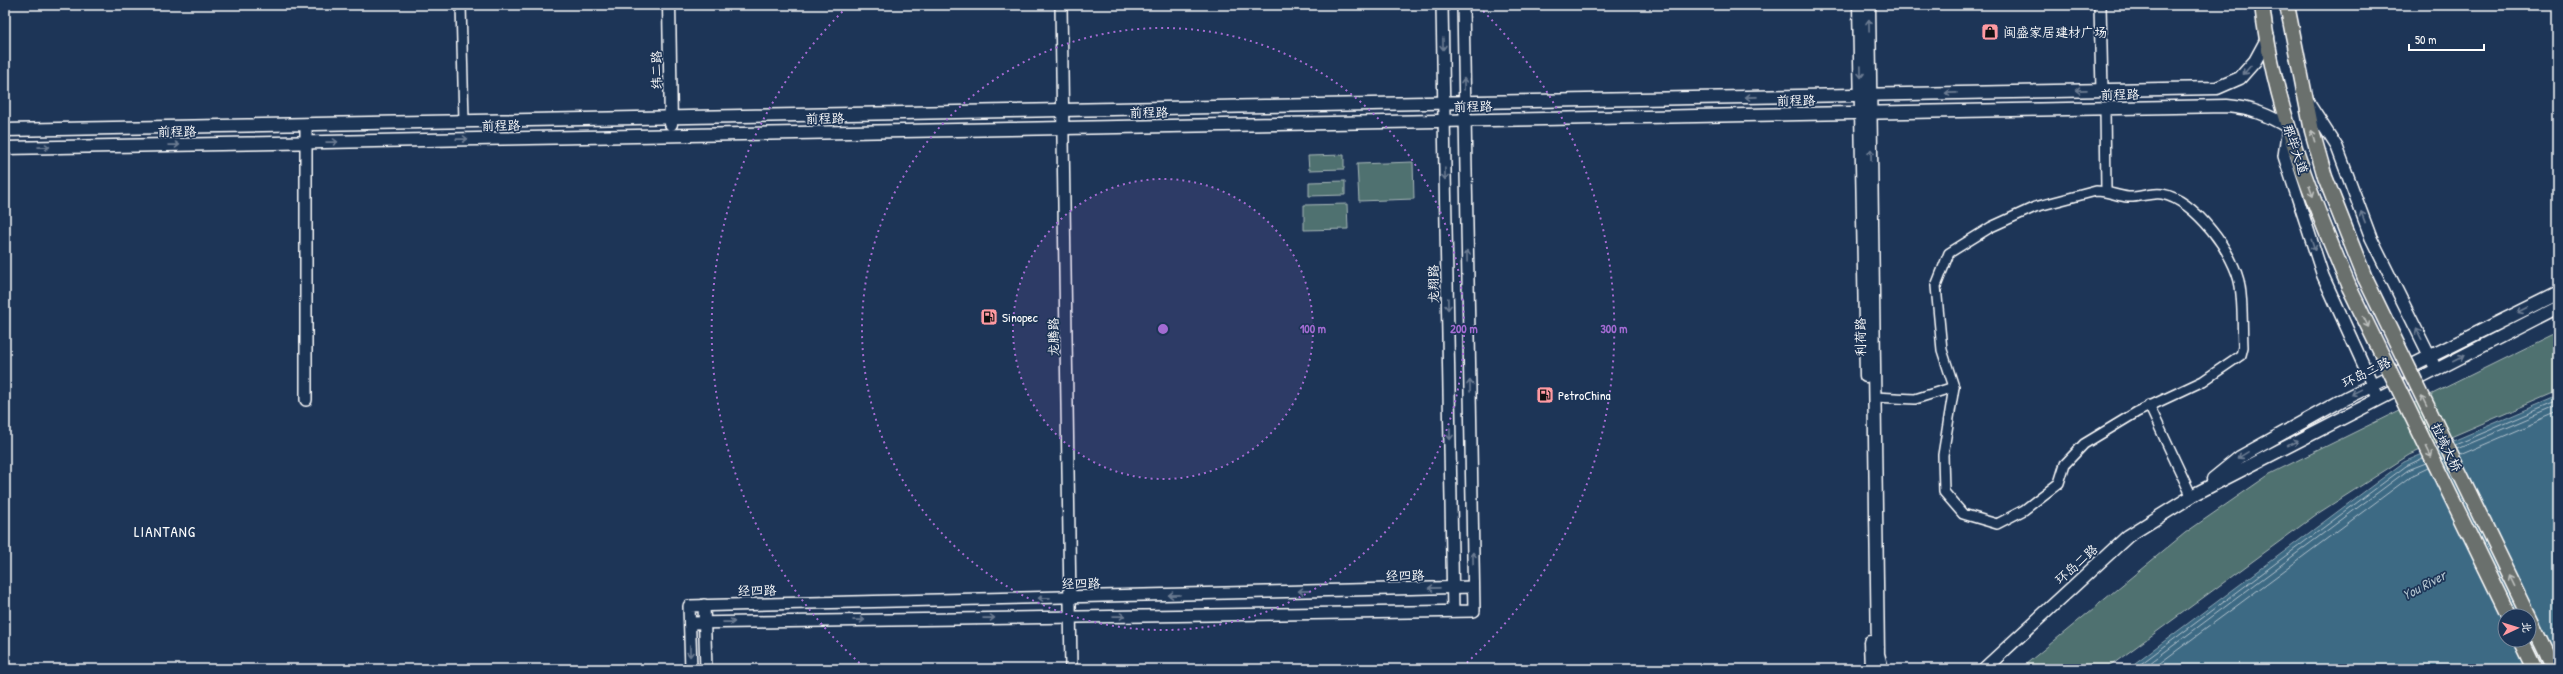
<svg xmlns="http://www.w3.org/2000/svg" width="2563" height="674" viewBox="0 0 2563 674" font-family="'Patrick Hand','LXGW WenKai TC',sans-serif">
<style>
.green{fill:#507170;stroke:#a8b8b8}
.water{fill:#3e6a84;stroke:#8ba6b5;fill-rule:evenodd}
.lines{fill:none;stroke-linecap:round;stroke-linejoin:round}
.shore{stroke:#b2c3ce;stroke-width:1}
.minor-casing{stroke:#fff;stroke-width:12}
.tertiary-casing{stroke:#fff;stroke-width:14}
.secondary-casing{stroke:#fff;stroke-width:15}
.primary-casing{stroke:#fff;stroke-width:17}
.minor{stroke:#1d3557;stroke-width:9}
.tertiary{stroke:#1d3557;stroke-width:11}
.secondary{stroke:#1d3557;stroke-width:12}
.primary{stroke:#6b706d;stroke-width:14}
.primary-bridge-casing{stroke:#fff;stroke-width:17;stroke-linecap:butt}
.primary-bridge{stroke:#6b706d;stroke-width:14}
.oneway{stroke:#6c7c92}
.oneway2{stroke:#bcbfbd}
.ring{fill:none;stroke:#a36bd2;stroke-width:2;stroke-dasharray:2 4}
.labels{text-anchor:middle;stroke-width:3.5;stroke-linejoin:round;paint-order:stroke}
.poi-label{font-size:13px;fill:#fff;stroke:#1d3557;text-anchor:start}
.street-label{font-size:13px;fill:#fff;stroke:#1d3557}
.water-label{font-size:14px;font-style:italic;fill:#b2c3ce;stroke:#1d3557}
.quarter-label{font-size:15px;letter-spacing:1px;fill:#fff;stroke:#1d3557}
.centre{fill:#a36bd2;stroke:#1d3557;stroke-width:2}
.ring-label{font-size:12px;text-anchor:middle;font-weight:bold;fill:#a36bd2;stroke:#1d3557;stroke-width:3.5;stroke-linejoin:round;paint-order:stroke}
</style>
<rect width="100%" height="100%" fill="#1d3557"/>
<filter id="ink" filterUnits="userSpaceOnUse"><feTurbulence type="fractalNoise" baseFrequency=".025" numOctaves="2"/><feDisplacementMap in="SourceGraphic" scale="8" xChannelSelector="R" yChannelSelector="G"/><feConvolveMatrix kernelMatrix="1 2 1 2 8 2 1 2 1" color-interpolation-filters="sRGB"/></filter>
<g filter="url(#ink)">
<g class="green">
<path d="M 1344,155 L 1344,169 L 1309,170 L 1308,156 Z"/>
<path d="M 1413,162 L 1414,199 L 1359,201 L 1357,164 Z"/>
<path d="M 1345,181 L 1345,195 L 1309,196 L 1309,182 Z"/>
<path d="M 1347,204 L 1348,229 L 1304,230 L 1304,205 Z"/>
<path d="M 2558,332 L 2558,391 L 2409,455 L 2317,514 L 2106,669 L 2020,669 L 2185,533 L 2270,474 Z"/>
</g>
<path class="water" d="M 2558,396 L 2558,669 L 2127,669 L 2404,462 ZM 2505,616 L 2529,616 L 2529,640 L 2505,640 Z"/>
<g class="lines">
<g class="shore">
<path d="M 2455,445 L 2558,401"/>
<path d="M 2457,449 L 2558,406"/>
<path d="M 2460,455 L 2558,413"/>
<path d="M 2134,669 L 2406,466 L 2423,458"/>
<path d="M 2142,669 L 2408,470 L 2426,463"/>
<path d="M 2152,669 L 2411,476 L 2428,468"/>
</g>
<g class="minor-casing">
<g id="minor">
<path d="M 461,5 L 464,121"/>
<path d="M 2105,108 L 2106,191"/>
<path d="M 2096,191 C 2108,191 2117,196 2128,197 C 2139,198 2151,192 2162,194 C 2195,200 2235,254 2240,286 C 2243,305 2242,327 2243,347 L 2241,355 L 2203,381 L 2137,412 L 2084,444 L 2065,464 L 2059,483 L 2024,510 L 1997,524 L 1963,514 L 1944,492 L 1943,455 L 1954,387 L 1942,350 L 1936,286 L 1949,253 L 1991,227 L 2035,207 Z"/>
<path d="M 1874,397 L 1915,399 L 1954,387"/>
<path d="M 2149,405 L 2192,497"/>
</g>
</g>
<g class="tertiary-casing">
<g id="tertiary">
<path d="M 1061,5 L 1071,669"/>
<path d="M 1442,5 L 1453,611"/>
<path d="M 2100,5 L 2102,90"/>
<path d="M 2308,102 L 2337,147 L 2371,238 L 2436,369"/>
<path d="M 306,124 L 306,400"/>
<path d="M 2288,128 L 2284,156 L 2323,276 L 2379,399"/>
<path d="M 704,605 L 706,669"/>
<path d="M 690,623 L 1474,611 L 1463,5"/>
<path d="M 691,669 L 689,606 L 1473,587"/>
</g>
</g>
<g class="secondary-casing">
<g id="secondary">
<path d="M 669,5 L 671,124"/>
<path d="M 1859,5 L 1866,376"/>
<path d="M 1869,5 L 1878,654 L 1882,669"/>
<path d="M 5,130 L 2217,88 L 2240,78 L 2255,61 L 2268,37"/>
<path d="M 5,148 L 2227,106 C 2251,108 2268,115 2288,127"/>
<path d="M 2213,479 L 2240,457 L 2346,398 L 2558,293"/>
<path d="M 1870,642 L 1871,669"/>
<path d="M 1984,669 L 2128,536 L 2197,493 L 2558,307"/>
</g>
</g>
<g class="primary-casing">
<g id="primary">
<path d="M 2262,5 C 2273,103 2311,197 2349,287"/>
<path d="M 2287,5 L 2312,131 L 2325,177 L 2365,278"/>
<path d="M 2529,617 L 2554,669"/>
<path d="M 2521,640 L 2535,669"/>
</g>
</g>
<use href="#minor" class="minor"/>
<use href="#tertiary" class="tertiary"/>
<use href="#secondary" class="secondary"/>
<use href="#primary" class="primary"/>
<g class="primary-bridge-casing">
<g id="primary-bridge">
<path d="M 2365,278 L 2529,616"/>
<path d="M 2349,287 L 2509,616"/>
</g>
</g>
<use href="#primary-bridge" class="primary-bridge"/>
</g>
<defs><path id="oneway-shaft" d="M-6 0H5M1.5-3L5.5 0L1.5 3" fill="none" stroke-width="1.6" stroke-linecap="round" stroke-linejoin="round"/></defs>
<g class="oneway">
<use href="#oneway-shaft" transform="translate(1869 25) rotate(-91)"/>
<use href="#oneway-shaft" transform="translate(1443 44) rotate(89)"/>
<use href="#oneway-shaft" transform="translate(2247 70) rotate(131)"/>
<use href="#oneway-shaft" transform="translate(1861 72) rotate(89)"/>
<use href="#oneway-shaft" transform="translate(1464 84) rotate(-91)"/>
<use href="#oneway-shaft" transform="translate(2081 90) rotate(179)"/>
<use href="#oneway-shaft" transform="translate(1951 93) rotate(179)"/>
<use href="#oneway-shaft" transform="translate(1751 97) rotate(179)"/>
<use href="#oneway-shaft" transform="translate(462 139) rotate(-1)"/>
<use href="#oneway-shaft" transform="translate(332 142) rotate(-1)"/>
<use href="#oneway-shaft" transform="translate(174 145) rotate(-1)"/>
<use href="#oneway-shaft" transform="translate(44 147) rotate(-1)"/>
<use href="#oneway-shaft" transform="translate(1871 155) rotate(-91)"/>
<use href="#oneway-shaft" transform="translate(1445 174) rotate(89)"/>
<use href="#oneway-shaft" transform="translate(2363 217) rotate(-111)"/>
<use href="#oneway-shaft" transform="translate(2313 245) rotate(72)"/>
<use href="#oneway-shaft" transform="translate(1467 256) rotate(-91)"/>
<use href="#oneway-shaft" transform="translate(1448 304) rotate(89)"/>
<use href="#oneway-shaft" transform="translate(2523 310) rotate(153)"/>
<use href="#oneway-shaft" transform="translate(2419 334) rotate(-117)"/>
<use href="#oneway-shaft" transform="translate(2459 358) rotate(-27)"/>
<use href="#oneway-shaft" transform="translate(1470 386) rotate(-91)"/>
<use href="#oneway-shaft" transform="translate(2356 392) rotate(154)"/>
<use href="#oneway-shaft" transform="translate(1450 434) rotate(89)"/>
<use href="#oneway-shaft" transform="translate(2293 443) rotate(-27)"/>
<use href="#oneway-shaft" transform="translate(2243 455) rotate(148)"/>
<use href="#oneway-shaft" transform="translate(1473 558) rotate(-91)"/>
<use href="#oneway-shaft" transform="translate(1434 588) rotate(179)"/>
<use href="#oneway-shaft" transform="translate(1304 591) rotate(179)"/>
<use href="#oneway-shaft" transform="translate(1174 595) rotate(179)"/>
<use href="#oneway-shaft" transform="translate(1044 598) rotate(179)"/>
<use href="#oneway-shaft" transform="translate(1119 616) rotate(-1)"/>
<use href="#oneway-shaft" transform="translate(989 618) rotate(-1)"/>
<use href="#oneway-shaft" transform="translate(859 620) rotate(-1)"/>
<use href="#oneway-shaft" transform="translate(729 622) rotate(-1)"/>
<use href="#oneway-shaft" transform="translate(690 651) rotate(89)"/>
</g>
<g class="oneway2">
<use href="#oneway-shaft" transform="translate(2313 136) rotate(-106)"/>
<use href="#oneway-shaft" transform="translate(2311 191) rotate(70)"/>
<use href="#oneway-shaft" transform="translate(2366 322) rotate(64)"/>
<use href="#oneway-shaft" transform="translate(2424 401) rotate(-116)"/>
<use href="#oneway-shaft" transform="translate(2429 452) rotate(64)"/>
<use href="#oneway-shaft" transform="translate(2512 581) rotate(-116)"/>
</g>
</g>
<circle cx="1163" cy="329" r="150" fill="#a36bd2" fill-opacity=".12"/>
<g class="ring">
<circle cx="1163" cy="329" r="150"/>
<circle cx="1163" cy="329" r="301"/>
<path d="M864 667A451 451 0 0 1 847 7M1479 7A451 451 0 0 1 1462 667"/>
</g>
<defs>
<g id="shop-square" transform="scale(0.9)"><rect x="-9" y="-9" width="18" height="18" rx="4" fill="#ff9aa2" stroke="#1d3557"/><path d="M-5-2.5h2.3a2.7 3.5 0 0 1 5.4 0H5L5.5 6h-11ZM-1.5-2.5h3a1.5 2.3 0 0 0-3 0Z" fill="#111"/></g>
<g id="fuel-square" transform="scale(0.9)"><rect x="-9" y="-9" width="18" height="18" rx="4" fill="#ff9aa2" stroke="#1d3557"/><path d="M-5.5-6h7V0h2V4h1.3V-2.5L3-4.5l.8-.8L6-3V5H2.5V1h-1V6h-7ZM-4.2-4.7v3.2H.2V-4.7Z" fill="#111"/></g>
</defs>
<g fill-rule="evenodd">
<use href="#shop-square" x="1990" y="32"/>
<use href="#fuel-square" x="989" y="317"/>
<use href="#fuel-square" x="1545" y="395"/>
</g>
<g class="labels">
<g class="poi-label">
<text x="2003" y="37">闽盛家居建材广场</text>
<text x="1002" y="322">Sinopec</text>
<text x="1558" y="400">PetroChina</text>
</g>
<g class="street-label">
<text transform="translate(656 70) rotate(-91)" y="5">纬二路</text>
<text transform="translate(2120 94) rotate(-1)" y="5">前程路</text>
<text transform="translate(1796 100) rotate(-1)" y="5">前程路</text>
<text transform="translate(1473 106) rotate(-1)" y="5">前程路</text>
<text transform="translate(1149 112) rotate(-1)" y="5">前程路</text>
<text transform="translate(825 118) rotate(-1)" y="5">前程路</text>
<text transform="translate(501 125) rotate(-1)" y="5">前程路</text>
<text transform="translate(177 131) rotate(-1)" y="5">前程路</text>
<text transform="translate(2296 149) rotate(71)" y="5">那毕大道</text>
<text transform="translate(1433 284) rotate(-91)" y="5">龙翔路</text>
<text transform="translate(1053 337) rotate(-91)" y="5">龙腾路</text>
<text transform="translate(1860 337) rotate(-91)" y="5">利荷路</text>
<text transform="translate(2366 372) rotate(-26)" y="5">环岛二路</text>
<text transform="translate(2447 447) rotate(64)" y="5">拉域大桥</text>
<text transform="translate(2076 564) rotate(-42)" y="5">环岛二路</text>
<text transform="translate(1405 575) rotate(-1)" y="5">经四路</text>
<text transform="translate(1081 583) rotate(-1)" y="5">经四路</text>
<text transform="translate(757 590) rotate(-1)" y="5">经四路</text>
</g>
<g class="water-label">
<text transform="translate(2424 585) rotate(-28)" y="5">You River</text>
</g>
<g class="quarter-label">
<text x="165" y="537">LIANTANG</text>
</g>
</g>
<circle cx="1163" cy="329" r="6" class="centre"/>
<g class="ring-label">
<text x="1313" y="333">100 m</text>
<text x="1464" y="333">200 m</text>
<text x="1614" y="333">300 m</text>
</g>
<rect width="2563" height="674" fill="none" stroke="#1d3557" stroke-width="20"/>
<rect x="10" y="10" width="2543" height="654" fill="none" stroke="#fff" stroke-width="1.5" filter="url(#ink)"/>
<g transform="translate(2517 628) rotate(86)"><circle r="19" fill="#1d3557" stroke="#77869a"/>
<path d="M0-3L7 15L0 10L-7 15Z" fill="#ff9aa2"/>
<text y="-6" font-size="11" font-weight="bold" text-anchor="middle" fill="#ffffff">北</text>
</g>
<path d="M2409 44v6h75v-6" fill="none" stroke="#ffffff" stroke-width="2"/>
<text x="2415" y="44" font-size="12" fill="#ffffff" stroke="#1d3557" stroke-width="3" paint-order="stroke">50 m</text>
</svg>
